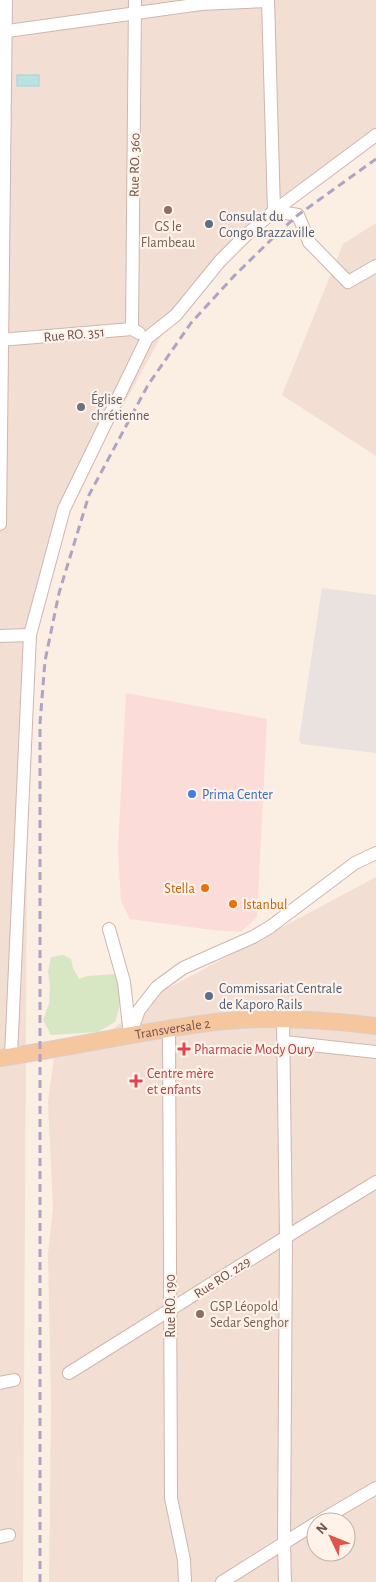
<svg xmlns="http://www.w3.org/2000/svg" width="376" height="1582" viewBox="0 0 376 1582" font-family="'Alegreya Sans',sans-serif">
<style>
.residential{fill:#f2ded2;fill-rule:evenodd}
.commercial{fill:#fbdcd8}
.industrial{fill:#eae2de}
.green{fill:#d8e7c3}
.water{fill:#b9e3e2;stroke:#a0d4d3}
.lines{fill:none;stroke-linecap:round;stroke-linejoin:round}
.minor-casing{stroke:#ceb6ae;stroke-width:14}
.major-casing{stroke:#d8cfcd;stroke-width:18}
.minor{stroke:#fff;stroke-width:12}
.major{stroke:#f6c69f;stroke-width:16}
.rail{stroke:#afa3c3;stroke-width:3;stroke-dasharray:8 5;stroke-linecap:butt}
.education-dot{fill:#8d6e63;stroke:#fef2e9;stroke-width:2}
.service-dot{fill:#5c6f8a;stroke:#fef2e9;stroke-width:2}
.worship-dot{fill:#6b7280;stroke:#fef2e9;stroke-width:2}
.shop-dot{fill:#3f7fe0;stroke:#fef2e9;stroke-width:2}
.food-dot{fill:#e8710a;stroke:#fef2e9;stroke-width:2}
.health-dot{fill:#e0444e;stroke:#fef2e9;stroke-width:2}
.labels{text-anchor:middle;stroke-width:4.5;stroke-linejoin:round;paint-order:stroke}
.street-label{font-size:14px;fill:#72524b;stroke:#fef2e9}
.service-label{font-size:14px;fill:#4e5e75;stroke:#fef2e9;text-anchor:start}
.education-label{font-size:14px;fill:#785e54;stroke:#fef2e9}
.worship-label{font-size:14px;fill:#5b616d;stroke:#fef2e9;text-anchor:start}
.shop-label{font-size:14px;fill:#366cbe;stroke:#fef2e9;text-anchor:start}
.food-label{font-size:14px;fill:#c56008;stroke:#fef2e9;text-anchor:end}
.health-label{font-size:14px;fill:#be3a42;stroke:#fef2e9;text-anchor:start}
</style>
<rect width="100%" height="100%" fill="#fbeee3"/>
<g class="residential">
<path d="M 0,0 L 376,0 L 376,128 L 312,176 L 174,313 L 74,494 L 28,650 L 23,1582 L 0,1582 Z"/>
<path d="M 376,223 L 376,456 L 282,395 L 343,244 Z"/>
<path d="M 376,877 L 376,1582 L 49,1582 L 51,1405 L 48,1253 L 53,1208 L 48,1102 L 56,1043 L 113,1029 L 159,993 ZM 316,1522 L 346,1522 L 346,1552 L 316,1552 Z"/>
</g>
<path class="commercial" d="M 126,693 L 267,719 L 257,917 L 241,932 L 213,930 L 130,919 L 121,901 L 118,849 Z"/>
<path class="industrial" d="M 322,588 L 376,595 L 376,753 L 302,744 L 299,740 Z"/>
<path class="green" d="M 63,955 L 71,959 L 73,968 L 79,979 L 87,976 L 115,974 C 126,988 120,1006 115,1022 L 98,1032 L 51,1035 L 43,1020 L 49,1004 L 50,985 L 48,972 L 51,957 Z"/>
<rect class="water" x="17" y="75" width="22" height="11"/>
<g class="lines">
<g class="minor-casing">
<g id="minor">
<path d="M 268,0 L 274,211 L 298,215 L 309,242 L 348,282 L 376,266"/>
<path d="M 0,32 L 201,4 L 267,1"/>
<path d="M 132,329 L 135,0"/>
<path d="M 0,340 L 132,329 L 139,333"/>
<path d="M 0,524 L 6,0"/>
<path d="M 0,636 L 30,635"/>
<path d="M 109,929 L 124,982 L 130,1035 L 139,1010 L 157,987 L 183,968 L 253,937 L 270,927 L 355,863 L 376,853"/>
<path d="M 283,1020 L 286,1237 L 284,1542 L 285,1582"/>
<path d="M 169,1028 L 171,1498 L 184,1560 L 185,1582"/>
<path d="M 284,1042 L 376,1052"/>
<path d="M 11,1056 L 30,635 L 64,509 L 147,338 L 176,315 L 220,261 L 244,237 L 274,211 L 376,135"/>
<path d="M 69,1373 L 286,1237 L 376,1182"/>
<path d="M 0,1383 L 14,1380"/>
<path d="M 318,1522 L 376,1488"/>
<path d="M 0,1537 L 9,1535"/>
<path d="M 222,1582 L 316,1523"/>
</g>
</g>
<g class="major-casing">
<g id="major">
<path id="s1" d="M 0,1058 C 75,1047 149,1029 225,1021 C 272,1017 329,1020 376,1026"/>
</g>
</g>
<use href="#minor" class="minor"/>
<use href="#major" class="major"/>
<path class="rail" d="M 40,1582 L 40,723 L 45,661 L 59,593 L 89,495 L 148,385 L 191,323 L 234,276 L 279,232 L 298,215 L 376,159"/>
</g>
<g class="education-dot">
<circle cx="168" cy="210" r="5"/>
<circle cx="200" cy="1314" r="5"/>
</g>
<g class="service-dot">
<circle cx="209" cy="224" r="5"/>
<circle cx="209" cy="996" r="5"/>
</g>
<circle class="worship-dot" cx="81" cy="407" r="5"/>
<circle class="shop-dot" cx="192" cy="794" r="5"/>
<g class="food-dot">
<circle cx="205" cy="888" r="5"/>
<circle cx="233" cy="904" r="5"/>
</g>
<g class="health-dot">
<path d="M181.5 1041.5h5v5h5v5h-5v5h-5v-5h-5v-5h5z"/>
<path d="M133.5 1073.5h5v5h5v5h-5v5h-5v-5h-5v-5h5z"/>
</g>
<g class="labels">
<g class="street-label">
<text transform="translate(134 165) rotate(-89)" y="5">Rue RO. 360</text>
<text transform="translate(74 334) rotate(-5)" y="5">Rue RO. 351</text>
<text dy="5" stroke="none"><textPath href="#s1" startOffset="175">Transversale 2</textPath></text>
<text transform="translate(222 1277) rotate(-33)" y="5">Rue RO. 229</text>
<text transform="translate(170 1306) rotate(-90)" y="5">Rue RO. 190</text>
</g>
<g class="service-label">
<text x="219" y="221">Consulat du<tspan x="219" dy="16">Congo Brazzaville</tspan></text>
<text x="219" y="993">Commissariat Centrale<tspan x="219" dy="16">de Kaporo Rails</tspan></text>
</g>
<g class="education-label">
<text x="168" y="231">GS le<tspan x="168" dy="16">Flambeau</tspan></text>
<text x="210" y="1311" text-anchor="start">GSP Léopold<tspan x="210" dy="16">Sedar Senghor</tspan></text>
</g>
<g class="worship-label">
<text x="91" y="404">Église<tspan x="91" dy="16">chrétienne</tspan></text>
</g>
<g class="shop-label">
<text x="202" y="799">Prima Center</text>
</g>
<g class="food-label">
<text x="195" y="893">Stella</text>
<text x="243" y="909" text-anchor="start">Istanbul</text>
</g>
<g class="health-label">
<text x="194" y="1054">Pharmacie Mody Oury</text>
<text x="147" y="1078">Centre mère<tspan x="147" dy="16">et enfants</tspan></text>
</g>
</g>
<g transform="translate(331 1537) rotate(313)"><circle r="24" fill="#fef2e9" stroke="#c6b2aa"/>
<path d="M0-4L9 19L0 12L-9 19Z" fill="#df554e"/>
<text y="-8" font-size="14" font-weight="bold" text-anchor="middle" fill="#72524b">N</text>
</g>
</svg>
